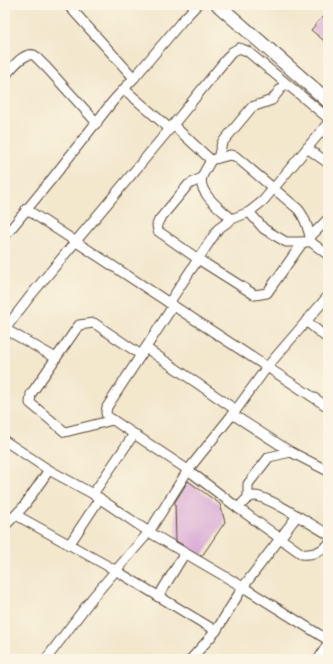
<svg xmlns="http://www.w3.org/2000/svg" width="333" height="664" viewBox="0 0 333 664" font-family="'Balsamiq Sans',sans-serif">
<style>
.building{fill:#dcafd7}
.lines{fill:none;stroke-linecap:round;stroke-linejoin:round}
.street-casing{stroke:#574638;stroke-width:11}
.secondary-casing{stroke:#574638;stroke-width:15}
.street{stroke:#fff;stroke-width:9}
.secondary{stroke:#fff;stroke-width:13}
</style>
<rect width="100%" height="100%" fill="#fcf5e5"/>
<filter id="ink" filterUnits="userSpaceOnUse"><feTurbulence type="fractalNoise" baseFrequency=".025" numOctaves="2"/><feDisplacementMap in="SourceGraphic" scale="8" xChannelSelector="R" yChannelSelector="G"/><feConvolveMatrix kernelMatrix="1 2 1 2 8 2 1 2 1" color-interpolation-filters="sRGB"/></filter>
<filter id="wash" filterUnits="userSpaceOnUse"><feTurbulence type="fractalNoise" baseFrequency=".012" numOctaves="4" result="noise"/><feDisplacementMap in="SourceGraphic" scale="16" xChannelSelector="R" yChannelSelector="G"/><feGaussianBlur stdDeviation="0.9" result="paint"/><feColorMatrix in="noise" values="0 0 0 0 0 0 0 0 0 0 0 0 0 0 0 0 0 1.4 0 .05"/><feComposite in="paint" operator="in"/></filter>
<g filter="url(#wash)">
<rect width="100%" height="100%" fill="#f3e7cc"/>
<g id="blocks">
<g class="building">
<path d="M 322,17 L 328,22 L 328,44 L 311,30 Z"/>
<path d="M 188,481 L 220,504 L 225,522 L 202,556 L 176,541 L 175,502 Z"/>
</g>
</g>
</g>
<g filter="url(#ink)">
<use href="#blocks" fill-opacity="0" stroke="#574638" stroke-width="1"/>
<g class="lines">
<g class="street-casing">
<g id="street">
<path d="M 68,5 L 134,78"/>
<path d="M 5,76 C 12,68 23,52 34,55 L 47,68 L 97,123"/>
<path d="M 124,89 L 170,129"/>
<path d="M 173,125 L 211,160"/>
<path d="M 307,148 L 328,163"/>
<path d="M 218,158 L 222,143 L 252,107 L 272,100 L 285,83"/>
<path d="M 201,178 L 188,185 L 159,220 L 157,225 L 158,231 L 198,259 L 255,295 L 267,293 L 303,242"/>
<path d="M 26,209 L 328,407"/>
<path d="M 249,212 L 264,229 L 286,242 L 307,242"/>
<path d="M 232,219 C 222,210 197,193 202,177 C 204,172 208,166 211,160 L 230,155 L 235,156 L 298,209 C 306,218 309,231 311,242 L 328,255"/>
<path d="M 5,236 L 51,180 L 113,101 L 134,78 L 182,21 L 197,5"/>
<path d="M 310,237 L 328,219"/>
<path d="M 169,303 L 218,229 L 232,219 L 249,212 L 263,201 L 328,123"/>
<path d="M 173,306 L 107,407 L 106,413 L 107,416 L 188,470 L 238,508 L 302,554 C 313,555 320,552 328,545"/>
<path d="M 306,321 L 328,339"/>
<path d="M 5,329 L 31,295 L 173,125 L 232,52 L 239,48 L 247,51 L 328,118"/>
<path d="M 5,329 L 56,358"/>
<path d="M 146,348 L 236,410"/>
<path d="M 232,414 L 291,452 L 328,471"/>
<path d="M 113,420 L 65,432 L 30,403 L 31,394 L 79,325 L 94,323 L 141,355"/>
<path d="M 5,441 L 49,470 L 93,494 L 149,532 L 243,587 L 328,640"/>
<path d="M 93,494 L 134,434"/>
<path d="M 248,498 L 248,484 L 269,457 L 291,452"/>
<path d="M 238,508 C 243,503 247,496 255,496 C 268,496 315,527 328,534"/>
<path d="M 16,515 L 115,570 L 216,631"/>
<path d="M 5,526 L 24,506 L 49,470"/>
<path d="M 69,545 L 100,498"/>
<path d="M 158,597 L 185,553"/>
<path d="M 46,659 L 93,597 L 149,532 L 188,470 L 236,410 L 267,367 L 328,296"/>
<path d="M 191,659 L 216,631 L 243,587 L 297,516"/>
</g>
</g>
<g class="secondary-casing">
<g id="secondary">
<path d="M 218,5 L 328,101"/>
<path d="M 321,659 L 328,647"/>
</g>
</g>
<use href="#street" class="street"/>
<use href="#secondary" class="secondary"/>
</g>
</g>
<rect width="333" height="664" fill="none" stroke="#fcf5e5" stroke-width="20"/>
</svg>
